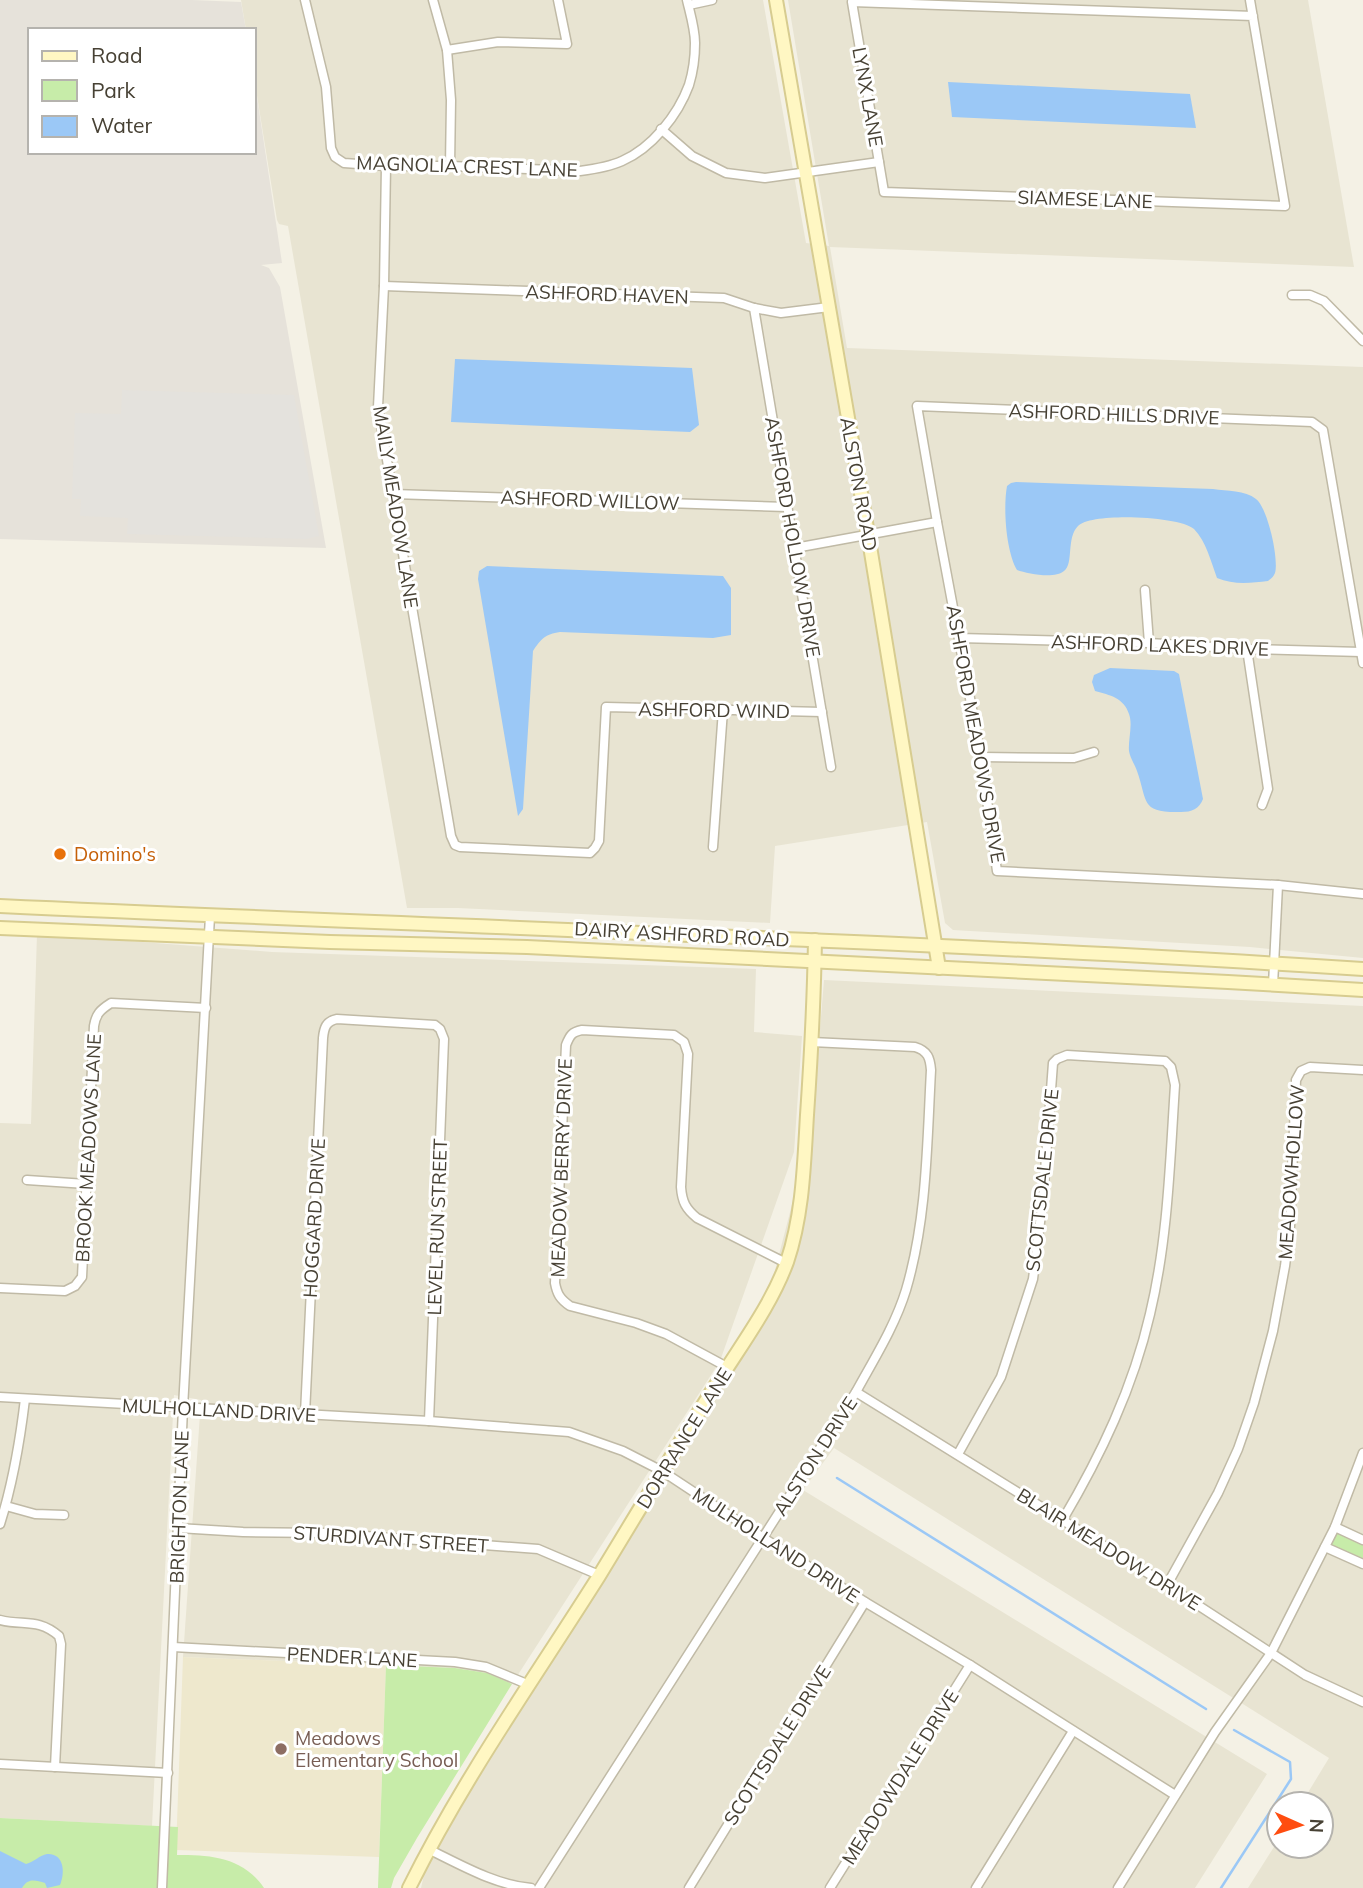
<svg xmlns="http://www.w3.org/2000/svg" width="1363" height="1888" viewBox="0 0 1363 1888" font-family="Mulish,sans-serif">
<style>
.residential{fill:#e8e4d2}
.industrial{fill:#e6e2da}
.education{fill:#eee8cd}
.green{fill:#c7eca9}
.parking{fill:#e4e2dd}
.water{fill:#9bc8f6}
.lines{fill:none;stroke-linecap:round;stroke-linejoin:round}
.stream{stroke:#9bc8f6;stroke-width:2.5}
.street-casing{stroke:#c0baa6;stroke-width:11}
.secondary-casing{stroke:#d7cc90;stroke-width:16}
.street{stroke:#fff;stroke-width:8}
.secondary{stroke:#fff7c3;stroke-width:12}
.food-dot{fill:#e8710a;stroke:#fff;stroke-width:2.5}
.education-dot{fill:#8d6e63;stroke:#fff;stroke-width:2.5}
.labels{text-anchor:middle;stroke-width:6;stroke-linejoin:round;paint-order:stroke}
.street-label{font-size:19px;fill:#474134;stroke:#fff}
.food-label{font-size:19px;fill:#c56008;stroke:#fff;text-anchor:start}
.education-label{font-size:19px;fill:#785e54;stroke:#fff;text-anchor:start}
</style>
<rect width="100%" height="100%" fill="#f4f1e5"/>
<g class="residential">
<path d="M 241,0 L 763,0 L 806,243 L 829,246 L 788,0 L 1308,0 L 1354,267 L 830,247 L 847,348 L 1363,367 L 1363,958 L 1250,947 L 953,930 L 945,923 L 927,822 L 775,846 L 770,923 L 458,908 L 407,908 L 288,226 L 279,224 L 277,220 L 254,77 L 254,30 L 246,30 Z"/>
<path d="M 37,934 L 272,952 L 756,969 L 754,1032 L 802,1036 L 794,1152 L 720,1361 L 512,1684 L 487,1673 L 455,1668 L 183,1657 L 201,1400 L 174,1395 L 152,1826 L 0,1818 L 0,1123 L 31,1124 Z"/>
<path d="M 824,980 L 1363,1006 L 1363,1888 L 1248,1888 L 1279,1839 L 1279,1846 L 1321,1846 L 1321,1804 L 1301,1804 L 1329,1758 L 834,1448 L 803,1490 L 1267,1774 L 1195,1888 L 421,1888 L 430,1848 L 764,1313 L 812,1127 Z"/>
</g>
<path class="industrial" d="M 0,0 L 192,0 L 241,2 L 246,30 L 30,30 L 30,152 L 254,152 L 254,77 L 282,263 L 261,265 L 269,268 L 280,287 L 326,548 L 0,539 Z"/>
<path class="education" d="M 183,1657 L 386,1665 L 379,1857 L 176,1850 Z"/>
<g class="green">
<path d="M 1336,1528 L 1363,1541 L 1363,1563 L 1326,1546 Z"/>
<path d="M 386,1665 L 455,1668 L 487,1673 L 512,1684 L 417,1838 L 394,1878 L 391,1888 L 378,1888 Z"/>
<path d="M 0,1818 L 178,1827 L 177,1855 C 211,1855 243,1857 264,1888 L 0,1888 Z"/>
</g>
<path class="parking" d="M 122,390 L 294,395 L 319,536 L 306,539 L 127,534 L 128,518 L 80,516 L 81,499 L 72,499 L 75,413 L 121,414 Z"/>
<g class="water">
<path d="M 948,82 L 1190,94 L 1196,128 L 952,117 Z"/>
<path d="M 455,359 L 692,368 L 699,425 L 690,432 L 451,422 Z"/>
<path d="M 1016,482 L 1213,489 C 1227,491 1245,490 1256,499 C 1268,508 1279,560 1275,573 C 1273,578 1271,578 1268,581 C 1251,583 1233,585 1217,578 C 1211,562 1206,541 1194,529 C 1180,516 1091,512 1078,526 C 1066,538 1074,564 1064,571 C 1055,579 1028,574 1017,570 C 1006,551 1003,508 1007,486 L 1011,483 Z"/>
<path d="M 487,566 L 723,576 L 731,588 L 731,635 L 713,638 L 560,632 C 545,634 541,639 533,651 L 523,809 L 518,816 L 478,579 L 479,571 Z"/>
<path d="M 1110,668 L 1174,671 L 1179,674 L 1203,799 C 1199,809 1192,812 1181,812 C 1140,813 1148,802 1137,771 C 1135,765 1130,758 1129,751 C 1128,740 1133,725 1129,714 C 1124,698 1110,695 1095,691 L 1092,682 L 1094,675 Z"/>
<path d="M 0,1851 L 26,1864 C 34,1862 40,1855 47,1854 C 65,1853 65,1874 60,1885 L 47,1888 L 45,1883 C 35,1880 28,1878 22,1888 L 0,1888 Z"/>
</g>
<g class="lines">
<g class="stream">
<path d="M 837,1478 L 1206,1709"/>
<path d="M 1221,1888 L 1291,1779 L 1290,1762 L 1234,1730"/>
</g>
<g class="street-casing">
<g id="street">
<path d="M 305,0 L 326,87 L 331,148 L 335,157 L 344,163 L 386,166 L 450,166 L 580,171 C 595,169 609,167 622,161 C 652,148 678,115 689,85 C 693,72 695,56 695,43 C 695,29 690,13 687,0"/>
<path d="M 433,0 L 447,50 L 451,100 L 450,166"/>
<path d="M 1250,0 L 1285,206 L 884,192 L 852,2 L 1253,16"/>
<path d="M 689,5 L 712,0"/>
<path d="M 447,50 L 498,42 L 567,44 L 558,0"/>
<path d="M 661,129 L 692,156 L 726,173 L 765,178 L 879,162"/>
<path d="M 386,166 L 384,286 L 378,407 L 451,836 L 455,845 L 460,847 L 590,853 L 595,848 L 599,841 L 606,707 L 822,712"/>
<path d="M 384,286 L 724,298 L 754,308 L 781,313 L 829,307"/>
<path d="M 1292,295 L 1310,295 L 1324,301 L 1363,341"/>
<path d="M 754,308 C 779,461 806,614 831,767"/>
<path d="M 393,494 L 787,507"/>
<path d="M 795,548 L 937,522"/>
<path d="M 1145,590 L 1149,643"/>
<path d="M 959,638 L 1149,643 L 1247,649 L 1361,652"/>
<path d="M 1247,649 L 1268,789 L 1262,805"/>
<path d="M 1363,663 L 1323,430 L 1312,422 L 917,406 L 937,522 L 981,757 L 997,871 L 1278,885 L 1363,894"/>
<path d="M 981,757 L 1074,758 L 1094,752"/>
<path d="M 713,847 L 723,710"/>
<path d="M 1273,985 L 1278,885"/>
<path d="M 27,1180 L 86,1184"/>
<path d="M 0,1288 L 65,1291 L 75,1286 L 82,1277 L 94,1026 C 96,1014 100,1010 111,1003 L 206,1008"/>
<path d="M 727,1367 L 666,1334 L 636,1323 L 570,1306 C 560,1299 557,1294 555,1283 L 566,1045 C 570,1035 572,1032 582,1030 L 674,1035 L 684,1042 L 688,1054 L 681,1187 C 682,1202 686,1209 697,1218 L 786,1263"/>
<path d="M 856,1392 L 1167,1585 L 1305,1675 L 1363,1702"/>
<path d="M 0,1397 L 429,1421 L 569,1432 L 623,1451 L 662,1471 L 762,1537 L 865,1602 L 970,1665 L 1175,1795"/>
<path d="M 305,1414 L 323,1038 C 324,1028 326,1021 337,1019 L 435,1025 L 440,1029 L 444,1039 L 429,1421"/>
<path d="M 958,1454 L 1001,1377 L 1033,1279 L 1043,1198 L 1053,1063 L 1057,1059 L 1067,1055 L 1165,1061 L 1171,1067 L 1175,1085 C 1170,1161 1168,1239 1150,1314 C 1133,1388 1101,1455 1062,1521"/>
<path d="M 6,1506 L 35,1514 L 64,1515"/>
<path d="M 0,1524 C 13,1483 20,1441 25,1399"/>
<path d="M 1335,1527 L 1363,1540"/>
<path d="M 178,1528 L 243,1532 L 325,1533 L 538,1549 L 599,1575"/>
<path d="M 1325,1547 L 1363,1564"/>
<path d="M 1167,1585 L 1218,1493 L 1238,1449 L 1254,1403 L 1273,1331 L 1285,1266 L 1290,1226 L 1296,1080 L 1301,1071 L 1310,1067 L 1363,1070"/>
<path d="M 0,1620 C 24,1626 38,1618 59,1636 L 61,1644 L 55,1767"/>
<path d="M 173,1647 L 455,1662 L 486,1667 L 527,1684"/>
<path d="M 0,1764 L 168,1773"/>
<path d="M 428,1849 C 461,1865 495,1885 531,1888"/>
<path d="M 162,1888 L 183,1408 L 210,916"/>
<path d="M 539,1888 L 856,1392 C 874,1359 895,1326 906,1290 C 927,1219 927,1144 931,1070 C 930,1058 928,1051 915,1047 L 812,1042"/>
<path d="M 689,1888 L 865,1602"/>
<path d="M 830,1888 L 970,1665"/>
<path d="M 976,1888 L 1073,1731"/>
<path d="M 1118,1888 L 1215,1732 L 1271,1653 L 1335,1527 L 1363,1453"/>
</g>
</g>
<g class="secondary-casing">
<g id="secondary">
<path d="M 776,0 L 868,534 L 939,968"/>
<path d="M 0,906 C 454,927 909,940 1363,969"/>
<path d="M 0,928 L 330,942 L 527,947 L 1228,982 L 1363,990"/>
<path d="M 409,1888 C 463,1779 534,1679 599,1576 C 626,1532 652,1488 679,1444 C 695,1419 710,1393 727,1368 C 749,1334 773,1300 787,1262 C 803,1214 804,1165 807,1115 C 811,1057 814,999 815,940"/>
</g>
</g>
<use href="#street" class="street"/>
<use href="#secondary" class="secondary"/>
</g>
<circle class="food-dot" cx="60" cy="854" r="7"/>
<circle class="education-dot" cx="281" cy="1749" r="7"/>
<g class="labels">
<g class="street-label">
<text transform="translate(868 97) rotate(80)" y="7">LYNX LANE</text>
<text transform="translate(467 166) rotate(2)" y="7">MAGNOLIA CREST LANE</text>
<text transform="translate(1085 199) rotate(2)" y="7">SIAMESE LANE</text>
<text transform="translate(607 294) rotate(2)" y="7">ASHFORD HAVEN</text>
<text transform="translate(1114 414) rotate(2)" y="7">ASHFORD HILLS DRIVE</text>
<text transform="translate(859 484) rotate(80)" y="7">ALSTON ROAD</text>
<text transform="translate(590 500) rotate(2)" y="7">ASHFORD WILLOW</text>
<text transform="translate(396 507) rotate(81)" y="7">MAILY MEADOW LANE</text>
<text transform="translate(793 537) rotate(80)" y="7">ASHFORD HOLLOW DRIVE</text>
<text transform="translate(1160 645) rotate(2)" y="7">ASHFORD LAKES DRIVE</text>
<text transform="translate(714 710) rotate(1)" y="7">ASHFORD WIND</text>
<text transform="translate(976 734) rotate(80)" y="7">ASHFORD MEADOWS DRIVE</text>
<text transform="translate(682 934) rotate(3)" y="7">DAIRY ASHFORD ROAD</text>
<text transform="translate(88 1148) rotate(-87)" y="7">BROOK MEADOWS LANE</text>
<text transform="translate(561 1168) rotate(-88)" y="7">MEADOW BERRY DRIVE</text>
<text transform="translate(1291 1172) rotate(-86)" y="7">MEADOWHOLLOW</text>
<text transform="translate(1042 1180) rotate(-84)" y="7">SCOTTSDALE DRIVE</text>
<text transform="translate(314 1218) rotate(-87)" y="7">HOGGARD DRIVE</text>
<text transform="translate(437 1227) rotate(-88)" y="7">LEVEL RUN STREET</text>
<text transform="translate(219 1410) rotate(3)" y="7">MULHOLLAND DRIVE</text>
<text transform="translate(684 1438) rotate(-58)" y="7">DORRANCE LANE</text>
<text transform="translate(815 1456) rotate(-57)" y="7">ALSTON DRIVE</text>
<text transform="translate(179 1507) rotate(-88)" y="7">BRIGHTON LANE</text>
<text transform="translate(391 1539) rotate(4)" y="7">STURDIVANT STREET</text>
<text transform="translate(776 1545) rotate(33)" y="7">MULHOLLAND DRIVE</text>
<text transform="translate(1109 1549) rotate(32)" y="7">BLAIR MEADOW DRIVE</text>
<text transform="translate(352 1657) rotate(3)" y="7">PENDER LANE</text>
<text transform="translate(777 1745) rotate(-58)" y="7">SCOTTSDALE DRIVE</text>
<text transform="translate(900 1777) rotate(-58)" y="7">MEADOWDALE DRIVE</text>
</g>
<g class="food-label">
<text x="74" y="861">Domino's</text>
</g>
<g class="education-label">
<text x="295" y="1745">Meadows<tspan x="295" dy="22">Elementary School</tspan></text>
</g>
</g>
<rect x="28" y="28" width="228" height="126" fill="#ffffff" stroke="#b5b3ae" stroke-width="2"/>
<rect x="42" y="51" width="35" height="10" fill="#fff7c3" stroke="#b5b3ae" stroke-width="2"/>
<text x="91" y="63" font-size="21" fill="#474134">Road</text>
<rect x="42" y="80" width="35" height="21" fill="#c7eca9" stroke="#b5b3ae" stroke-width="2"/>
<text x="91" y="98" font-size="21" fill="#474134">Park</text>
<rect x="42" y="116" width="35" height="21" fill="#9bc8f6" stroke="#b5b3ae" stroke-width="2"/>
<text x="91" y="133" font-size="21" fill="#474134">Water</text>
<g transform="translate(1300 1825) rotate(93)"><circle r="33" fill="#ffffff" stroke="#b5b3ae" stroke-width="2"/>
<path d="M0-5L12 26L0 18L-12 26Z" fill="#ff4d10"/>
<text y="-10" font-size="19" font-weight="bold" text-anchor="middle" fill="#474134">N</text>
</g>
</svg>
